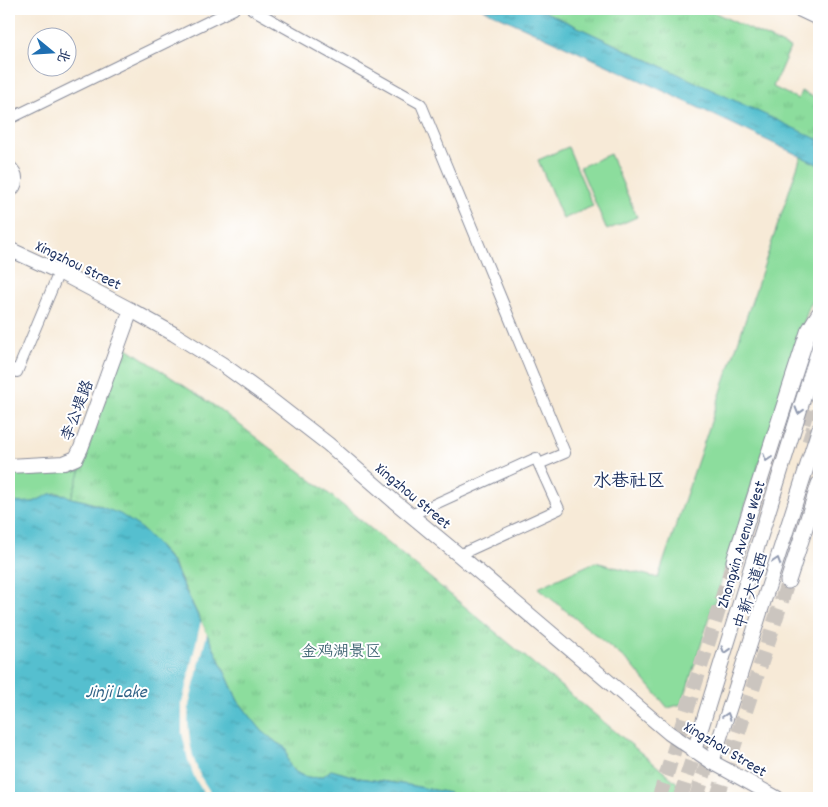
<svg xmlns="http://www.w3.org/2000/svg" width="828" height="807" viewBox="0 0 828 807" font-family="Dekko,'LXGW WenKai TC',sans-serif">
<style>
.grass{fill:#8cdd9d;stroke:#54867e}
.park{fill:url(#park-tufts);stroke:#54867e}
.water{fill:url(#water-ripples);stroke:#387796}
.pier{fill:#f7ead7}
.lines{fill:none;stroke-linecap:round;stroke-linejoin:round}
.primary-tunnel{stroke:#cbc5bf;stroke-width:15;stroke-dasharray:15 8;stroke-linecap:butt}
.street-casing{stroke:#898c9a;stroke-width:12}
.secondary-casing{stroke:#898c9a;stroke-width:16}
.primary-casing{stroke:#898c9a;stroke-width:17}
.street{stroke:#fff;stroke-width:10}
.secondary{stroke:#fff;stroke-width:14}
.primary{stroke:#fff;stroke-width:15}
.oneway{stroke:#8d97ae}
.labels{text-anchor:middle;stroke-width:4;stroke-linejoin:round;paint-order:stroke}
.street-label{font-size:16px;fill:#1b2f5e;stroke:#fff}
.park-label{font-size:16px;fill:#3d6371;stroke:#fff}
.neighbourhood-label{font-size:18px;fill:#1b2f5e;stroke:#fff}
.water-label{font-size:18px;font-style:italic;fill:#2f6186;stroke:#fff}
</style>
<defs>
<pattern id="park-tufts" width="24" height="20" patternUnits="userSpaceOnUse" patternTransform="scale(1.25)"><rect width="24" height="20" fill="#8cdd9d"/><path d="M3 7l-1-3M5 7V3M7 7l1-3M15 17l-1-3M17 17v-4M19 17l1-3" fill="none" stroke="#78be8a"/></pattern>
<pattern id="water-ripples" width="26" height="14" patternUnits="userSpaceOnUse" patternTransform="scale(1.25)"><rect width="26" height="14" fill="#54bfcf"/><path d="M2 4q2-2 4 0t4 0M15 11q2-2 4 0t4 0" fill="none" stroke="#459cab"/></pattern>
</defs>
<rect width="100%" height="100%" fill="#fff"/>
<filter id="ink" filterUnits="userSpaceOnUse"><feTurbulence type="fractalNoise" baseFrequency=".02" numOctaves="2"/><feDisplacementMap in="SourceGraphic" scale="10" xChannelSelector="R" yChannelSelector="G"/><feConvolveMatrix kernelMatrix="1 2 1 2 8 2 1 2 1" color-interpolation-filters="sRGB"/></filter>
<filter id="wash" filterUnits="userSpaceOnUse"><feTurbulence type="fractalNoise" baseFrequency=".0096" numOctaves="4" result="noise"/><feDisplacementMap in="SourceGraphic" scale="20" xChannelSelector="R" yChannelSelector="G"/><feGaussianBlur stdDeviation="1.12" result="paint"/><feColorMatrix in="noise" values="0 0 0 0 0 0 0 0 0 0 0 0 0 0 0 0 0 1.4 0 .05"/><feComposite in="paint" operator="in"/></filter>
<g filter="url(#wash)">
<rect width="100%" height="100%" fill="#f7ead7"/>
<g class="grass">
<path d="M 568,147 L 593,206 L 563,219 L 538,160 Z"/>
<path d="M 610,154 L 637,217 L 607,230 L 580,167 Z"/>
<path d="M 801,156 L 819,165 L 819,292 L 809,307 L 682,704 L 668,708 L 630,663 L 538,588 L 595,562 L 658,578 Z"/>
<path d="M 42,469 L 81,471 L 71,498 C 52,487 49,497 33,502 C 25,504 17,501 9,503 L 9,472 Z"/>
</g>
<g class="park">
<path d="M 539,9 L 707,9 L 790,48 L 773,87 L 798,99 L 801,91 L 819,100 L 819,165 L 663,67 Z"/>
<path d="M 124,346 L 219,409 L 323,489 L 693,796 L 706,798 L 468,798 L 461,796 L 460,798 L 449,798 L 450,793 L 408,785 L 359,778 L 331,770 C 331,770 325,774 325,775 C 313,781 295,776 289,764 C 287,759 287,753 286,748 L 277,743 L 262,731 L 238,701 L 217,655 L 173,563 L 155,542 L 138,526 L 98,505 L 85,501 L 71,498 Z"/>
</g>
<g class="water">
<path d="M 483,9 L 539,9 L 819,140 L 819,165 L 655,87 Z"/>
<path d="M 50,494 L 58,494 L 66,495 L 71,498 L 85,501 L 120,514 L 138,526 L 155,542 L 172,563 L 217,655 L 238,701 L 262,731 L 277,743 L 286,748 C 287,753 287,759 289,764 C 295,776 313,781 325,775 C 326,774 331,770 331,770 L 359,778 L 408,785 L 450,793 L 449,798 L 9,798 L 9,503 L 34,502 Z"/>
</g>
<path class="pier" d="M 201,621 L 207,634 L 189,705 L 188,722 L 190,742 L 193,757 L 200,776 L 214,798 L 207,798 L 195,779 L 188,760 L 182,733 L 182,704 Z"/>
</g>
<g filter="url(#ink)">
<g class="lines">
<g class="primary-tunnel">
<path d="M 803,423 L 819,372"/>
<path d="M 809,442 L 819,411"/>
<path d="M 659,798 L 734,561"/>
<path d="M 680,798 L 699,739"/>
<path d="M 696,798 L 713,747"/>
<path d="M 717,798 L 788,581"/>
</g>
<g class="street-casing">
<g id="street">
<path d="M 252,9 L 421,104 L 565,453 L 539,464"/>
<path d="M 9,119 L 234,9"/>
<path d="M 9,165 C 20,173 20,186 9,194"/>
<path d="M 9,367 L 17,372 L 59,272"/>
<path d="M 411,515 L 536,458 L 559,509 L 459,555"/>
</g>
</g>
<g class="secondary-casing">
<g id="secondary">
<path d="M 9,249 L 59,272 L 131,310 L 174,334 L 222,364 L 270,399 L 328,444 L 395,502 L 459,555 L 669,733 L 712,762 L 777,798"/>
<path d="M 9,466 L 64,463 L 76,458 L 81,448 L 131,310"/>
<path d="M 694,751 L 819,348"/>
<path d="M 712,762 L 819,429"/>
</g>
</g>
<g class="primary-casing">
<g id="primary">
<path d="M 800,9 L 819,18"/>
<path d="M 734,561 L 808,332 L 819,314"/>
<path d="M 788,581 L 819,484"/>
</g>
</g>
<use href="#street" class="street"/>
<use href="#secondary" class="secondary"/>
<use href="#primary" class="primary"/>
</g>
<defs><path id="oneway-chevron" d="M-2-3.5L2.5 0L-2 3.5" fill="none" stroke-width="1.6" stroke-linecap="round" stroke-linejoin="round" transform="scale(1.25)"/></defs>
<g class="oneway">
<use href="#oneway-chevron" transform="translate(799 411) rotate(107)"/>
<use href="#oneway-chevron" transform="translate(767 458) rotate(108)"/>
<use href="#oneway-chevron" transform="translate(777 561) rotate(-72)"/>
<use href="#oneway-chevron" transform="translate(725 650) rotate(107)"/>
<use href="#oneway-chevron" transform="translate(727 716) rotate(-72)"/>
</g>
</g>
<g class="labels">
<g class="street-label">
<text transform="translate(79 264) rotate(26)" y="6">Xingzhou Street</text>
<text transform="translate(76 410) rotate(-69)" y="6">李公堤路</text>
<text transform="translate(414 495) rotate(40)" y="6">Xingzhou Street</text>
<text transform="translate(740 544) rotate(-73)" y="6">Zhongxin Avenue West</text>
<text transform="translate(750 590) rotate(-72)" y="6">中新大道西</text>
<text transform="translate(726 748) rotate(31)" y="6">Xingzhou Street</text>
</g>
<g class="park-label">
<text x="341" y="656">金鸡湖景区</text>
</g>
<g class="neighbourhood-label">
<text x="629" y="486">水巷社区</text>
</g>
<g class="water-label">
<text x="116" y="697">Jinji Lake</text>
</g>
</g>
<rect width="828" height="807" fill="none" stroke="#fff" stroke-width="30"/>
<g transform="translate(52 52) rotate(108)"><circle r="24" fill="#ffffff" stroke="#a4acbf"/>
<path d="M0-4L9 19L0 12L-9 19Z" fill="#1f6fb2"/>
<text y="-8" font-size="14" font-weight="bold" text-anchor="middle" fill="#1b2f5e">北</text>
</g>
</svg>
